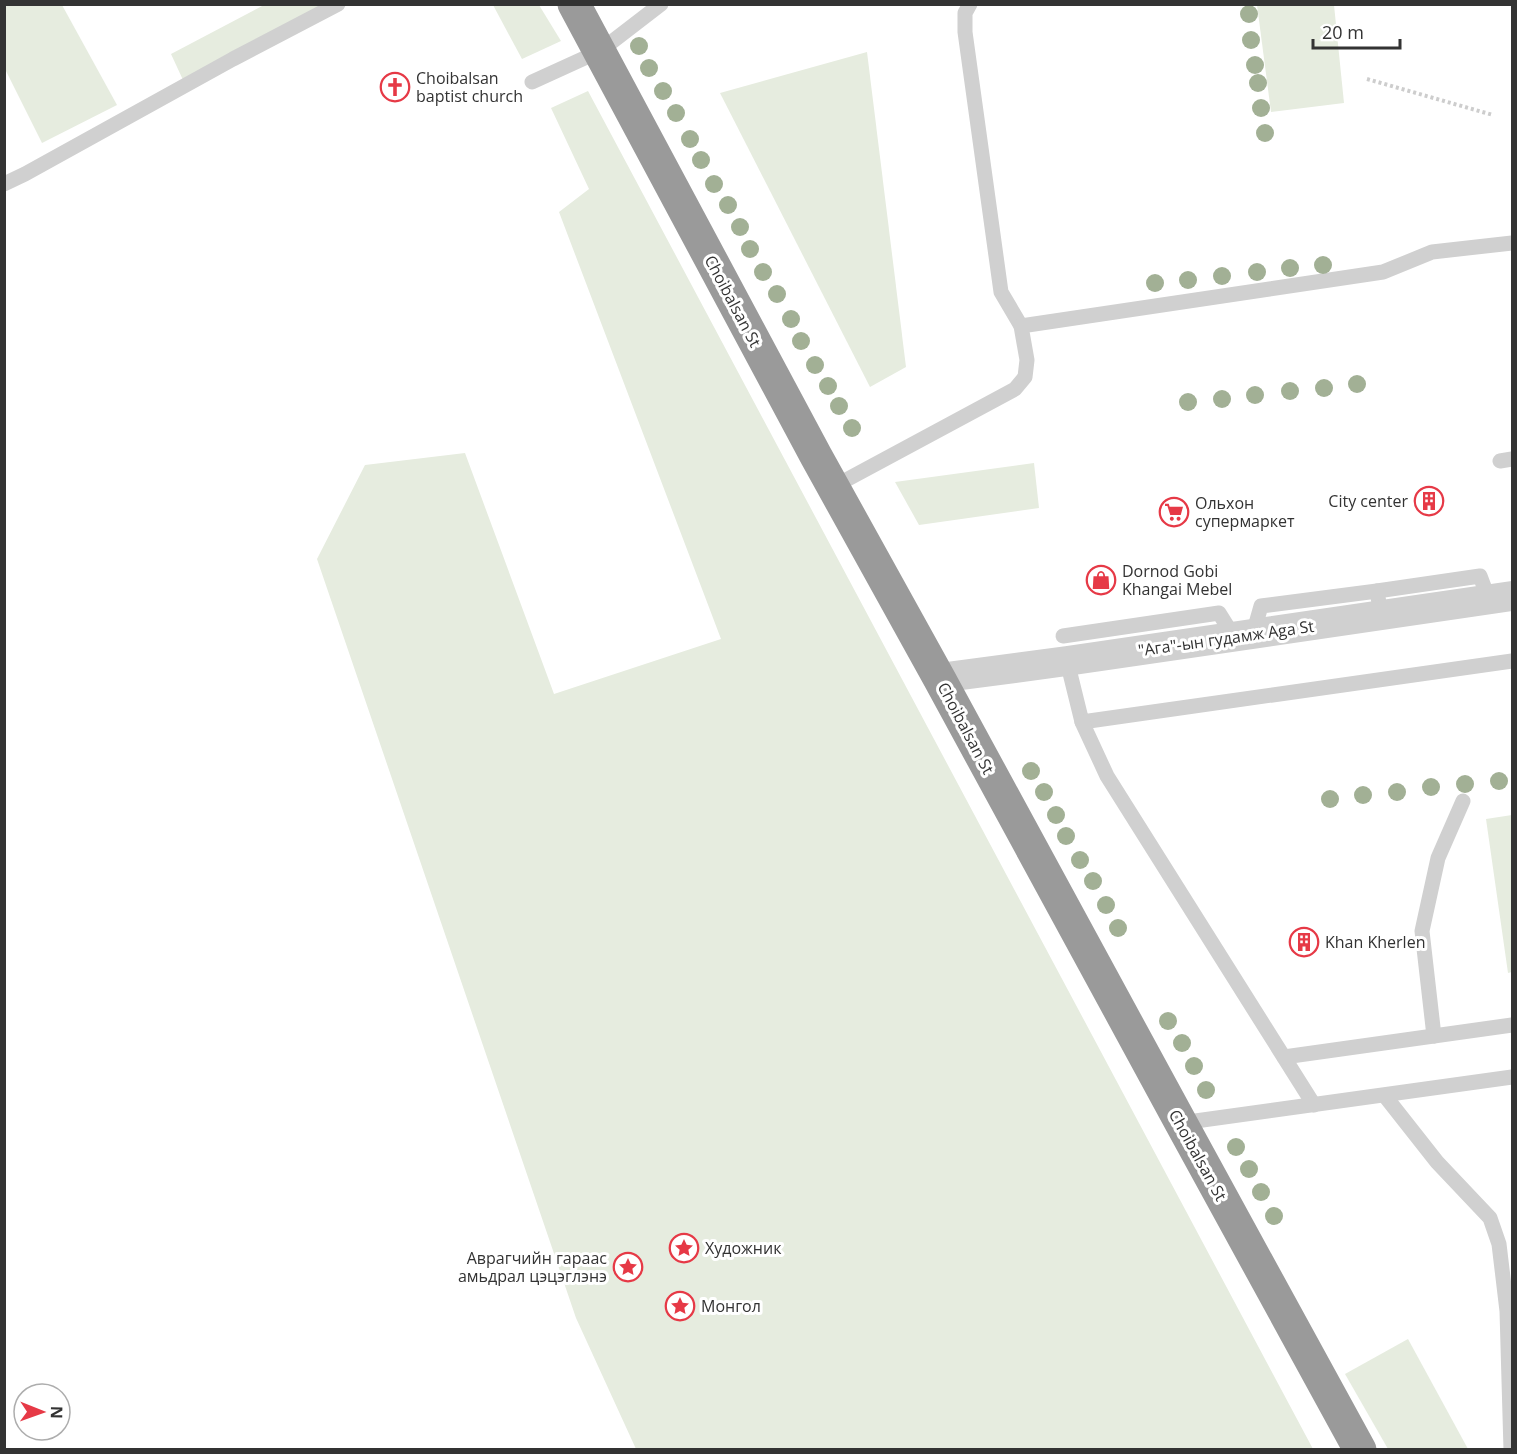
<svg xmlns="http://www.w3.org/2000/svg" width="1517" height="1454" viewBox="0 0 1517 1454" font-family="'Open Sans',sans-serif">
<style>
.green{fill:#e6ecdf}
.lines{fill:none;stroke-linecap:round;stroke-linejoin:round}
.path{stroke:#cdcdcd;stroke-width:4;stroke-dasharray:3 3;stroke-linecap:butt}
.lane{stroke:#d0d0d0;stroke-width:15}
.street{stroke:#d0d0d0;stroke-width:30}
.highway{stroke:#9a9a9a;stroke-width:33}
.tree{fill:#a2b095}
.labels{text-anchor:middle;stroke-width:6;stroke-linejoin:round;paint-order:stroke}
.poi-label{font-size:16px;fill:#333;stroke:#fff;text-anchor:start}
.street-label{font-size:16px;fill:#333;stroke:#fff}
</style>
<rect width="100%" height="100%" fill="#fff"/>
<g class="green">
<path d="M 5,4 L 62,5 L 117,105 L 42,143 L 5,69 Z"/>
<path d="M 264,5 L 327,5 L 183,80 L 171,54 Z"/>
<path d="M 493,5 L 539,5 L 561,41 L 522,59 Z"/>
<path d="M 1257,5 L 1334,5 L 1344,103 L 1271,112 Z"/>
<path d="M 867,52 L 906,367 L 870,387 L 720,93 Z"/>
<path d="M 588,91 L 1313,1449 L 636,1449 L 576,1318 L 317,559 L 365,465 L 465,453 L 554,694 L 721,639 L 559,212 L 589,189 L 551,108 Z"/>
<path d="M 1034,463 L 1039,508 L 919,525 L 895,482 Z"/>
<path d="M 1512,815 L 1512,972 L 1508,973 L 1486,819 Z"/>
<path d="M 1408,1339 L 1468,1449 L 1388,1449 L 1345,1374 Z"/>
</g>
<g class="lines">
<path class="path" d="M 1367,79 L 1493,115"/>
<g class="lane">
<path d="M 970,4 L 965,13 L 965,32 L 1001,292 L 1021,326"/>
<path d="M 532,82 L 600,51 L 661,4"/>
<path d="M 4,184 L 25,174 L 233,59 L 338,4"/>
<path d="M 1500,461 L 1512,459"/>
<path d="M 833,487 L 1015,389 L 1025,377 L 1027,360 L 1021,326 L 1383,272 L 1432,252 L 1512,243"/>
<path d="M 1377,591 L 1480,576 L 1489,600"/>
<path d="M 1253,634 L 1261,606 L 1377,591 L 1381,615"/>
<path d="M 1063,636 L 1219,613 L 1234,637"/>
<path d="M 1067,661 L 1082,722 L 1512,661"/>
<path d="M 1082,722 L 1107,776 L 1314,1105"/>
<path d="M 1434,1036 L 1422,931 L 1438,858 L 1463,801"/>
<path d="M 1284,1057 L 1512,1025"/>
<path d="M 1385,1096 L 1437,1162 L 1490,1218 L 1499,1244 L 1507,1311 L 1511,1450"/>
<path d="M 1181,1123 L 1512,1077"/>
</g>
<path class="street" d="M 939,678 L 1067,661 L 1512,596"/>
<path class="highway" d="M 574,4 L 816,456 L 939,678 L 1181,1123 L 1360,1450"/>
</g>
<g class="tree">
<circle cx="1249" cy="14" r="9"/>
<circle cx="1251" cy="40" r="9"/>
<circle cx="639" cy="46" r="9"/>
<circle cx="1255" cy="65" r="9"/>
<circle cx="649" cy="68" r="9"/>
<circle cx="1258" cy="83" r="9"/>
<circle cx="663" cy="91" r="9"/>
<circle cx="1261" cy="108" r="9"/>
<circle cx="676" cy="113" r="9"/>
<circle cx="1265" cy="133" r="9"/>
<circle cx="690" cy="139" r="9"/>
<circle cx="701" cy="160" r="9"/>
<circle cx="714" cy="184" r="9"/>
<circle cx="728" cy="205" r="9"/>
<circle cx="740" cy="227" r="9"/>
<circle cx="750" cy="249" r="9"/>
<circle cx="1323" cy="265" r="9"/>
<circle cx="1290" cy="268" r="9"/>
<circle cx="763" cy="272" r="9"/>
<circle cx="1257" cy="272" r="9"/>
<circle cx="1222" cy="276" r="9"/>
<circle cx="1188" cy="280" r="9"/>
<circle cx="1155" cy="283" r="9"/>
<circle cx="777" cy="294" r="9"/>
<circle cx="791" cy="319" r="9"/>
<circle cx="801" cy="341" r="9"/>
<circle cx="815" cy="365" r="9"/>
<circle cx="1357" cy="384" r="9"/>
<circle cx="828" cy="386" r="9"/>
<circle cx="1324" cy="388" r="9"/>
<circle cx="1290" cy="391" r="9"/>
<circle cx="1255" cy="395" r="9"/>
<circle cx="1222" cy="399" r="9"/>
<circle cx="1188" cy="402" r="9"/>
<circle cx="839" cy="406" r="9"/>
<circle cx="852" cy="428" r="9"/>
<circle cx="1031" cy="771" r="9"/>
<circle cx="1499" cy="781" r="9"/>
<circle cx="1465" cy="784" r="9"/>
<circle cx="1431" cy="787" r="9"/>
<circle cx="1044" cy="792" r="9"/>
<circle cx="1397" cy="792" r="9"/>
<circle cx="1363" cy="795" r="9"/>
<circle cx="1330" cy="799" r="9"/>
<circle cx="1056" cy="815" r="9"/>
<circle cx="1066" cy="836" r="9"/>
<circle cx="1080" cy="860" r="9"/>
<circle cx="1093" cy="881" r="9"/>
<circle cx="1106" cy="905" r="9"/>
<circle cx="1118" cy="928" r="9"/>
<circle cx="1168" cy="1021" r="9"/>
<circle cx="1182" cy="1043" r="9"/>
<circle cx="1194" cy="1066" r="9"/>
<circle cx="1206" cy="1090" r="9"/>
<circle cx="1236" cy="1147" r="9"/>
<circle cx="1249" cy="1169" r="9"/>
<circle cx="1261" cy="1192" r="9"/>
<circle cx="1274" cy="1216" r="9"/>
</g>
<defs>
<g id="church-ring" transform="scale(1.5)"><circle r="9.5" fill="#fff" stroke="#e63946" stroke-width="1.5"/><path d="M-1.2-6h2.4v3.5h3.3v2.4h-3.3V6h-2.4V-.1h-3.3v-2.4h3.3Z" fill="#e63946"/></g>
<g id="building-ring" transform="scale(1.5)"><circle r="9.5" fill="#fff" stroke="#e63946" stroke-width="1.5"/><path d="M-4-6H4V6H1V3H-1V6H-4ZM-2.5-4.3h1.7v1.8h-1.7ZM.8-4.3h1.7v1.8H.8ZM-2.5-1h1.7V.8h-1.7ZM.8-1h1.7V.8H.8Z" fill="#e63946"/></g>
<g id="supermarket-ring" transform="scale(1.5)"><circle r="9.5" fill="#fff" stroke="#e63946" stroke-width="1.5"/><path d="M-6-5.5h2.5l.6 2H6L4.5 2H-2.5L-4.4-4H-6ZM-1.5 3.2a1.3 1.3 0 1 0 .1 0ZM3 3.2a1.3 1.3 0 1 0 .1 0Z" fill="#e63946"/></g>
<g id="shop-ring" transform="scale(1.5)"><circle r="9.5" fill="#fff" stroke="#e63946" stroke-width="1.5"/><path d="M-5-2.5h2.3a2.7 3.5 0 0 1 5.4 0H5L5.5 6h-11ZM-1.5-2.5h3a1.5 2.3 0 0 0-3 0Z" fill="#e63946"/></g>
<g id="sight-ring" transform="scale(1.5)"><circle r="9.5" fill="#fff" stroke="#e63946" stroke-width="1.5"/><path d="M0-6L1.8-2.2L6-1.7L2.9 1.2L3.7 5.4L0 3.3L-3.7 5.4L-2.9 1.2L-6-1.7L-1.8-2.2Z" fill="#e63946"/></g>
</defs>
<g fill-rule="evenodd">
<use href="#church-ring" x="395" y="87"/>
<use href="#building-ring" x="1429" y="501"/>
<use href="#supermarket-ring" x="1174" y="512"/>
<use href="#shop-ring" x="1101" y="580"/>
<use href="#building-ring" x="1304" y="942"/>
<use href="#sight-ring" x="684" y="1248"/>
<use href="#sight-ring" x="628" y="1267"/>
<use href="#sight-ring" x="680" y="1306"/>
</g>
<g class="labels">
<g class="poi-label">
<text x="416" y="84">Choibalsan<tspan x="416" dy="18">baptist church</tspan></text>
<text x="1408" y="507" text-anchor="end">City center</text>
<text x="1195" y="509">Ольхон<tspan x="1195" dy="18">супермаркет</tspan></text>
<text x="1122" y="577">Dornod Gobi<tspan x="1122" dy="18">Khangai Mebel</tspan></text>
<text x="1325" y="948">Khan Kherlen</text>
<text x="705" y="1254">Художник</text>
<text x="607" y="1264" text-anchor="end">Аврагчийн гараас<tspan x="607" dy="18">амьдрал цэцэглэнэ</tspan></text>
<text x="701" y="1312">Монгол</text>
</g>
<g class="street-label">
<text transform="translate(733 301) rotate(62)" y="6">Choibalsan St</text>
<text transform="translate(1226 638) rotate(-8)" y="6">"Ага"-ын гудамж Aga St</text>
<text transform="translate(966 728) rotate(62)" y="6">Choibalsan St</text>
<text transform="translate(1198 1155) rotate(61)" y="6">Choibalsan St</text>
</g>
</g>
<rect width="1517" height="1454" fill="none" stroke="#333333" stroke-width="12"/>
<g transform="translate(42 1412) rotate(91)"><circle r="28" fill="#ffffff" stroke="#adadad" stroke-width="1.5"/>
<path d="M0-4.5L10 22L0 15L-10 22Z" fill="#e63946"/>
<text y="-9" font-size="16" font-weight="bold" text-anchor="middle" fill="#333333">N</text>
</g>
<path d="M1313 39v9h87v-9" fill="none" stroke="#333333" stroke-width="3"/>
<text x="1322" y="39" font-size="18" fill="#333333" stroke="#ffffff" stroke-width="4.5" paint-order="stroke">20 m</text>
</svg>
